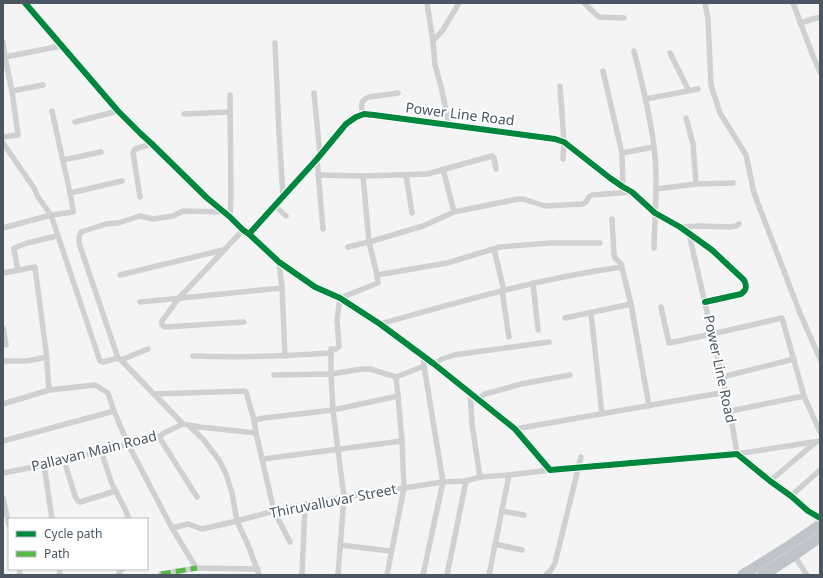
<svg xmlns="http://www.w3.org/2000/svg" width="823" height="578" viewBox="0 0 823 578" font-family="'Noto Sans',sans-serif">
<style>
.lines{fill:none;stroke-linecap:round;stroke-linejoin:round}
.highway-casing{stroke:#b9bec3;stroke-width:11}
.street{stroke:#ced0d2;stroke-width:5.5}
.secondary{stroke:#ced0d4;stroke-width:8}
.highway{stroke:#bec4c9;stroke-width:10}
.rail{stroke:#c9cacc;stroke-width:2}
.quiet{stroke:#58b947;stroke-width:5;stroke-dasharray:10 5;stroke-linecap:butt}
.cycleway-casing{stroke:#fff;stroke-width:8}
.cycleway{stroke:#00873e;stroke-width:6}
.labels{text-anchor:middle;stroke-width:4;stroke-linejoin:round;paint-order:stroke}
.street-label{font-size:14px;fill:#4a5661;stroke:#fff}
</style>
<rect width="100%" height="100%" fill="#f4f4f4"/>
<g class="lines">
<g class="highway-casing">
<g id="highway">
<path d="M 743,575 L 788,547 L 820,525"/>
<path d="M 763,575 L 794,555 L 820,537"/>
</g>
</g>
<g class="street">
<path d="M 427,3 L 433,41"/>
<path d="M 584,3 L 599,17 L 624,18"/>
<path d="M 705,3 L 708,19 L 711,85 L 720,113 L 746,155 L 754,193 L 800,313 L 820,359"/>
<path d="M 793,3 L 813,56 L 820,72"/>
<path d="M 800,23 L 820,17"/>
<path d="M 3,42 L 5,57"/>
<path d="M 275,43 L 279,132 L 283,196"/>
<path d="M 634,51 C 642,82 650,114 654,147 C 658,180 655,214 654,248"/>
<path d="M 670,53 L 689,91"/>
<path d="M 603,71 L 622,153 L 623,187"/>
<path d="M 560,86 L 564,142 L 563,159"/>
<path d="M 12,91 L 43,85"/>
<path d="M 314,93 L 320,155"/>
<path d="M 230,95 L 231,195 L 230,217"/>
<path d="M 646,99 L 698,89"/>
<path d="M 184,114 L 230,112"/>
<path d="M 362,115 C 362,106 359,101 369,97 L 398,93"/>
<path d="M 686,118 L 693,144 L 696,184"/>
<path d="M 75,122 L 118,111"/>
<path d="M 449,125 L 441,86 L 435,65 L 433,41 L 443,30 L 459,3"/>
<path d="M 3,137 L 18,135 L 12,91 L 5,57 L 61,46"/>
<path d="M 3,143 L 34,188 L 38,197 L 51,215 L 100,361 L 103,362 L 118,358 L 121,360 L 183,424"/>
<path d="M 622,153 L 654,147"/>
<path d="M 317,159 L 323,229"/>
<path d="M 63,160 L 101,152"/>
<path d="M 443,169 L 454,212"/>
<path d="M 318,175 L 363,176 L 427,174 L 492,156 L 494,158 L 496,169"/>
<path d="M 406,175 L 412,213"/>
<path d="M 656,189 L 696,184 L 733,183"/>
<path d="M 70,193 L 122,181"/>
<path d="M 140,197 L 133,153 L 135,149 L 152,144"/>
<path d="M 275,206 L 286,216"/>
<path d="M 612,219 L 614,255 L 615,258 L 621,264 L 631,304 L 649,406"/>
<path d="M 680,227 L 700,226 L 730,227 L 736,226 L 739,224"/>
<path d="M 3,228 L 51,215 L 73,212 L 73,209 L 70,193 L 52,111"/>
<path d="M 243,230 L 178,299 L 162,321 L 162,325 L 165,327 L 244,322"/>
<path d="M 249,234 L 317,159 L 346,124 L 356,117 L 364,114 L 374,115 L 555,139 L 564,142 L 610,178 L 623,187 L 632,192 L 655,213 L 680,227 L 712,250 L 744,280 C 747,286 747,290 741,294 L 705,302"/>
<path d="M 689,234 L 730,411 L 737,454 L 820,441"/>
<path d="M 348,247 L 369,242 L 423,226 L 454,212 L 518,199 L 523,199 L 545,206 L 583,204 L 586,202 L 589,197 L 592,195 L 632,192"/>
<path d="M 494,249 L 504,291"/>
<path d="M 279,262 L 282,288 L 285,356"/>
<path d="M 18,270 L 14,250 L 14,248 L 27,243 L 57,236"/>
<path d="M 3,273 L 35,267 L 46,351 L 49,390"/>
<path d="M 120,275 L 223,250"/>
<path d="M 377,275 L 447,263 L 500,247 L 550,243 L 600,243"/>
<path d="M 533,283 L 538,330"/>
<path d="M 502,291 L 509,337"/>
<path d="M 140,302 L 202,296 L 282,288"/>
<path d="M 661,307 L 669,343 L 712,334 L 782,318 L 804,396 L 820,432"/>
<path d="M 591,313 L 602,414"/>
<path d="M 565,318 L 631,304"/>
<path d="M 380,324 C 460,302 540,278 622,267"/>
<path d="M 3,328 L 6,345"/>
<path d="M 193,356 C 240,358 285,356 331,353"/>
<path d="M 118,358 L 79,243 L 79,237 L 81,232 L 106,224 L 118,223 L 140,216 L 153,219 L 173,216 L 183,211 L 224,212"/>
<path d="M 121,360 L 148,349"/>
<path d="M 3,361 L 27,361 L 47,357"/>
<path d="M 434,364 L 442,359 L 454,355 L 549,342"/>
<path d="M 274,375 L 331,374 L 362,369 L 370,369 L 396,377"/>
<path d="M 722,377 L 794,359"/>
<path d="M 154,394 L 244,391 L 246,392 L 254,420"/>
<path d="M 470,394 L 472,424 L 480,477"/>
<path d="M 398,396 L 396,377 L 424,366"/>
<path d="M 477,399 L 485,394 L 521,384 L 570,375"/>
<path d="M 3,404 L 49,390 L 95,385 L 108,393 L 114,411 L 128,444 L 172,528 L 195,566 L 197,568 L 258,569"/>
<path d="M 730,411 L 804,396"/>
<path d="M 189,426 L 203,439 L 219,460 L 226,474 L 232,493 L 237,521 L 249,547 L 259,575"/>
<path d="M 515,429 L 726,392"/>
<path d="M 159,437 L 197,497"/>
<path d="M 3,441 L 114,411"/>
<path d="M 101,451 L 112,484 L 126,511 L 129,519"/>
<path d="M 263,459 L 402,441"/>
<path d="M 64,460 L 75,496 L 78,501 L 80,502 L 116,491"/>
<path d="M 44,465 L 52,519"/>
<path d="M 3,473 L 44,465 L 159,437 L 164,433 L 183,424 L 200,427 L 256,433"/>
<path d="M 770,481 L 816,442"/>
<path d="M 791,496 L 820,470"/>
<path d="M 3,498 L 9,525"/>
<path d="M 502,511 L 524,515"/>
<path d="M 172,528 L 188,524 L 202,529 L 237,521 L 274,511 L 344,497 L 404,488 L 443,482 L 466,481"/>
<path d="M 290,542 L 274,511 L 256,433 L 254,420 L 264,418 L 333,410 L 398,396 L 402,441 L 404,488 L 387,575"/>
<path d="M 495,544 L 522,550"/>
<path d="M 340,545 L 391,551"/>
<path d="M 793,554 L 807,575"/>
<path d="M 19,569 L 20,575"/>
<path d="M 59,569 L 60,575"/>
<path d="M 161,574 L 197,568"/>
<path d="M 119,575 L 119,573 L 122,569"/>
<path d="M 302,575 L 305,504"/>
<path d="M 338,575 L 344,497 L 338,450 L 333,410 L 331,374 L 331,349 L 336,349 L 339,346 L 337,320 L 340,298 L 378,283 L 377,275 L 369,242 L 363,176"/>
<path d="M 423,575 L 443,482 L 424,366 L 424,357"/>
<path d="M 447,575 L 466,481 L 480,477 L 509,475 L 550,470"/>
<path d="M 489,575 L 509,475"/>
<path d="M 546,575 L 551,570 L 555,563 L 581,457"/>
</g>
<path class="secondary" d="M 25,3 L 118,111 L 140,133 L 152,144 L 207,198 L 230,217 L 243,230 L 249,234 L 279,262 L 315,287 L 340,298 L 380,324 L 434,364 L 515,429 L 550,470 L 737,454 L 770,481 L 791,496 L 808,511 L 820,518"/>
<use href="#highway" class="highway"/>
<path class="rail" d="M 751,575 L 820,531"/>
<path class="quiet" d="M 161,574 L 197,568"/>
<g class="cycleway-casing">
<g id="cycleway">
<path d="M 25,3 L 118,111 L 140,133 L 152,144 L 207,198 L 230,217 L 243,230 L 249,234 L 279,262 L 315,287 L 340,298 L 380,324 L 434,364 L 515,429 L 550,470 L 737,454 L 770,481 L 791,496 L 808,511 L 820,518"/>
<path d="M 249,234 L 317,159 L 346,124 L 356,117 L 364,114 L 374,115 L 555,139 L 564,142 L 610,178 L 623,187 L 632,192 L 655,213 L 680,227 L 712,250 L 744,280 C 747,286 747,290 741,294 L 705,302"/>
</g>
</g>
<use href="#cycleway" class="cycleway"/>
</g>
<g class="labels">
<g class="street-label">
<text transform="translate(460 114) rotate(7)" y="5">Power Line Road</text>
<text transform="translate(720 369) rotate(78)" y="5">Power Line Road</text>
<text transform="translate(94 451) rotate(-14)" y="5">Pallavan Main Road</text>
<text transform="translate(333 501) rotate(-11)" y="5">Thiruvalluvar Street</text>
</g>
</g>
<rect width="823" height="578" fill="none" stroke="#4a5661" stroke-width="8"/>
<rect x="8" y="518" width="140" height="52" fill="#ffffff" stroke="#b7bbc0"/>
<rect x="16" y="531" width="20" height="6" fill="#00873e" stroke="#b7bbc0"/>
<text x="44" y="538" font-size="12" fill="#4a5661">Cycle path</text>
<rect x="16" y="551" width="20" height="6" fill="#58b947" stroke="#b7bbc0"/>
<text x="44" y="558" font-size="12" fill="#4a5661">Path</text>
</svg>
